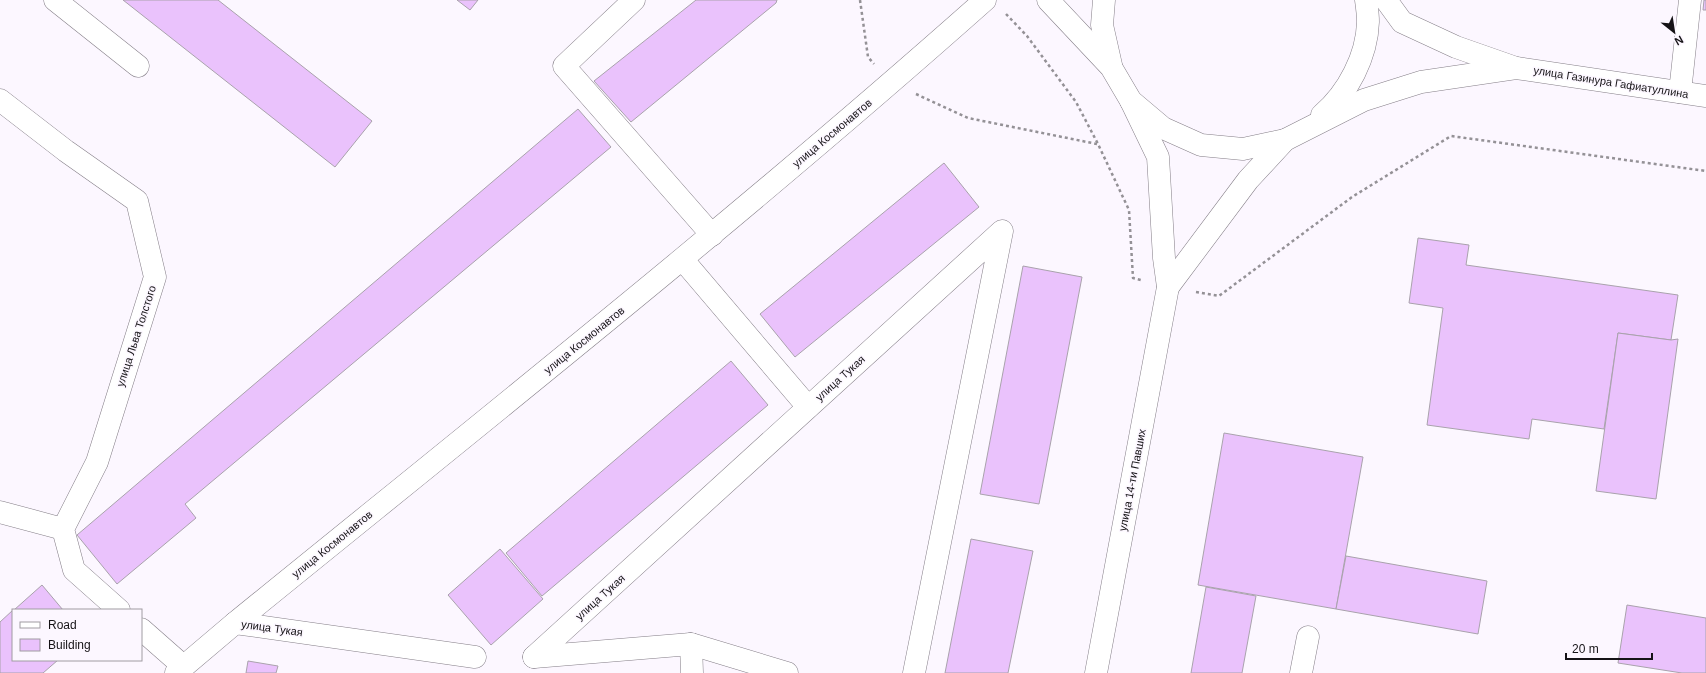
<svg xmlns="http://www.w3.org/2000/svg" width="1706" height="673" viewBox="0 0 1706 673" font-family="Arial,sans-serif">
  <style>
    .building { fill: #eac2fc; stroke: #a9a2ac }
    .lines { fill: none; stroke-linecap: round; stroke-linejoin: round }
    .minor-casing { stroke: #847e87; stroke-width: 23 }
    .major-casing { stroke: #847e87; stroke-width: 23 }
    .path { stroke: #949196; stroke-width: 2.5; stroke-dasharray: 3 3; stroke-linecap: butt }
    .minor { stroke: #fff; stroke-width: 22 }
    .major { stroke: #fff; stroke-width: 22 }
    .labels { text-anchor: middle; stroke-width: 3; stroke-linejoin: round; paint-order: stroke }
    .street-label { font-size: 11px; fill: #151316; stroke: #fcf7ff }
  </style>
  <rect width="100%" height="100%" fill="#fcf7ff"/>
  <!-- building -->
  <g class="building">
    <path d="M123,0h95l154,121 -37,46z"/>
    <path d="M457,0h21l-8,10z"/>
    <path d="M696,0h81l-1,3 -145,119 -37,-41z"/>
    <path d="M1704,0h2v10h-3z"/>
    <path d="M578,109l33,38 -426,357 11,14 -79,66 -40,-49z"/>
    <path d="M944,163l35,44 -184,150 -35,-43z"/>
    <path d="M1418,238l51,7 -3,20 212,30 -7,45 -53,-7 -14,96 -72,-10 -3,20 -102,-14 16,-117 -34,-5z"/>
    <path d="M1023,266l59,11 -43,227 -59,-10z"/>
    <path d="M1618,333l53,7 7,-1 -22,160 -60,-8z"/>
    <path d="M731,361l37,44 -226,191 -36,-43z"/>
    <path d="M1224,433l139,24 -27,152 -138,-24z"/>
    <path d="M971,539l62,12 -25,122h-63z"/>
    <path d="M500,549l43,50 -52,46 -43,-50z"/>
    <path d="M1346,556l141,25 -9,53 -142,-25z"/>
    <path d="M42,585l21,25h-49z"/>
    <path d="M1206,587l50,9 -14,77h-51z"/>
    <path d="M1627,605l79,13v55h-24l-64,-10z"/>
    <path d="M13,610v50h45l-15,13h-43v-51z"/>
    <path d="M248,661l30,5 -2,7h-30z"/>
  </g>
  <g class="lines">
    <!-- minor casing -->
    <g class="minor-casing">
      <g id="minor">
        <path d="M55,0l83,66"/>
        <path d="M634,0l-70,66 148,169"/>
        <path d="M1680,92l10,-92"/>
        <path d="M0,100l66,51 71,50 18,76 -58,185 -34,67 11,41 45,40"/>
        <path d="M683,260l125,147"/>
        <path d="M1168,287l80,-107 37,-40"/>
        <path d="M0,512l63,17"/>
        <path d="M235,623l240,34"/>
        <path d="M141,629l42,37"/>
        <path d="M691,644l1,29"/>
        <path d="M534,657l468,-426 -88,442"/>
        <path d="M534,657l157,-13 96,29"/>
        <path d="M176,673l59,-50c252,-205 507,-407 750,-623"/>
        <path d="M1096,673l72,-386 -4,-29 -6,-101 -27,-56"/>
        <path d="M1301,673l7,-36"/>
      </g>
    </g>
    <!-- major casing -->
    <g class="major-casing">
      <g id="major">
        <path d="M1048,0l63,67 20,34 32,27 38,17 42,4 42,-9 79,-40 57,-18 95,-14"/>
        <path d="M1104,0l-2,25 9,40"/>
        <path d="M1386,0l16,22 54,25 60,21 190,28"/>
        <path d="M1322,115c26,-22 45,-59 46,-93 0,-7 -1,-15 -2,-22"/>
      </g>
    </g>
    <!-- path -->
    <g class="path">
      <path d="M860,0l8,57 6,7"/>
      <path d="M1006,14l21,22 49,66 22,42 31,66 4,68 8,2"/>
      <path d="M916,94l52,24 129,26"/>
      <path d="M1196,292l23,4 133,-99 99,-61 255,35"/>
    </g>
    <!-- minor -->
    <use href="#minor" class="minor"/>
    <!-- major -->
    <use href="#major" class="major"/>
  </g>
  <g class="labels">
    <!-- street labels -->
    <g class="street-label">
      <text transform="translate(1611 82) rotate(9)" y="4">улица Газинура Гафиатуллина</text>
      <text transform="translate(832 133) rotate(-40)" y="4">улица Космонавтов</text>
      <text transform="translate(136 336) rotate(-72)" y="4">улица Льва Толстого</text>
      <text transform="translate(584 340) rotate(-39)" y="4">улица Космонавтов</text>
      <text transform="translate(840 378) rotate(-42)" y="4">улица Тукая</text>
      <text transform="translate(1132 480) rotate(-79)" y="4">улица 14-ти Павших</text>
      <text transform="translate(332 544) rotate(-39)" y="4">улица Космонавтов</text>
      <text transform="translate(600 597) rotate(-42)" y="4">улица Тукая</text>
      <text transform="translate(272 628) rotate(8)" y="4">улица Тукая</text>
    </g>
  </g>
  <!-- legend -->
  <rect x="12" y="609" width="130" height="52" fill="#fcf7ff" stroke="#a09ca2"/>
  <rect x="20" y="622" width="20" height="6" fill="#ffffff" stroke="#a09ca2"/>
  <text x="48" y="629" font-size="12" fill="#151316">Road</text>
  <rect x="20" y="639" width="20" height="12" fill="#eac2fc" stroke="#a09ca2"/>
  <text x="48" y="649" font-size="12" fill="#151316">Building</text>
  <!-- north arrow -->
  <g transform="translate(1674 32) rotate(150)" stroke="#fcf7ff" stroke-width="3" paint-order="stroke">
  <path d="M0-3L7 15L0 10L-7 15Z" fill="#151316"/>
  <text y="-6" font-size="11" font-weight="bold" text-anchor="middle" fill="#151316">N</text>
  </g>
  <!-- scale -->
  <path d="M1566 653v6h86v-6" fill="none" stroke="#151316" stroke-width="2"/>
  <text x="1572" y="653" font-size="12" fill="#151316" stroke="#fcf7ff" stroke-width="3" paint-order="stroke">20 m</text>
</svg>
